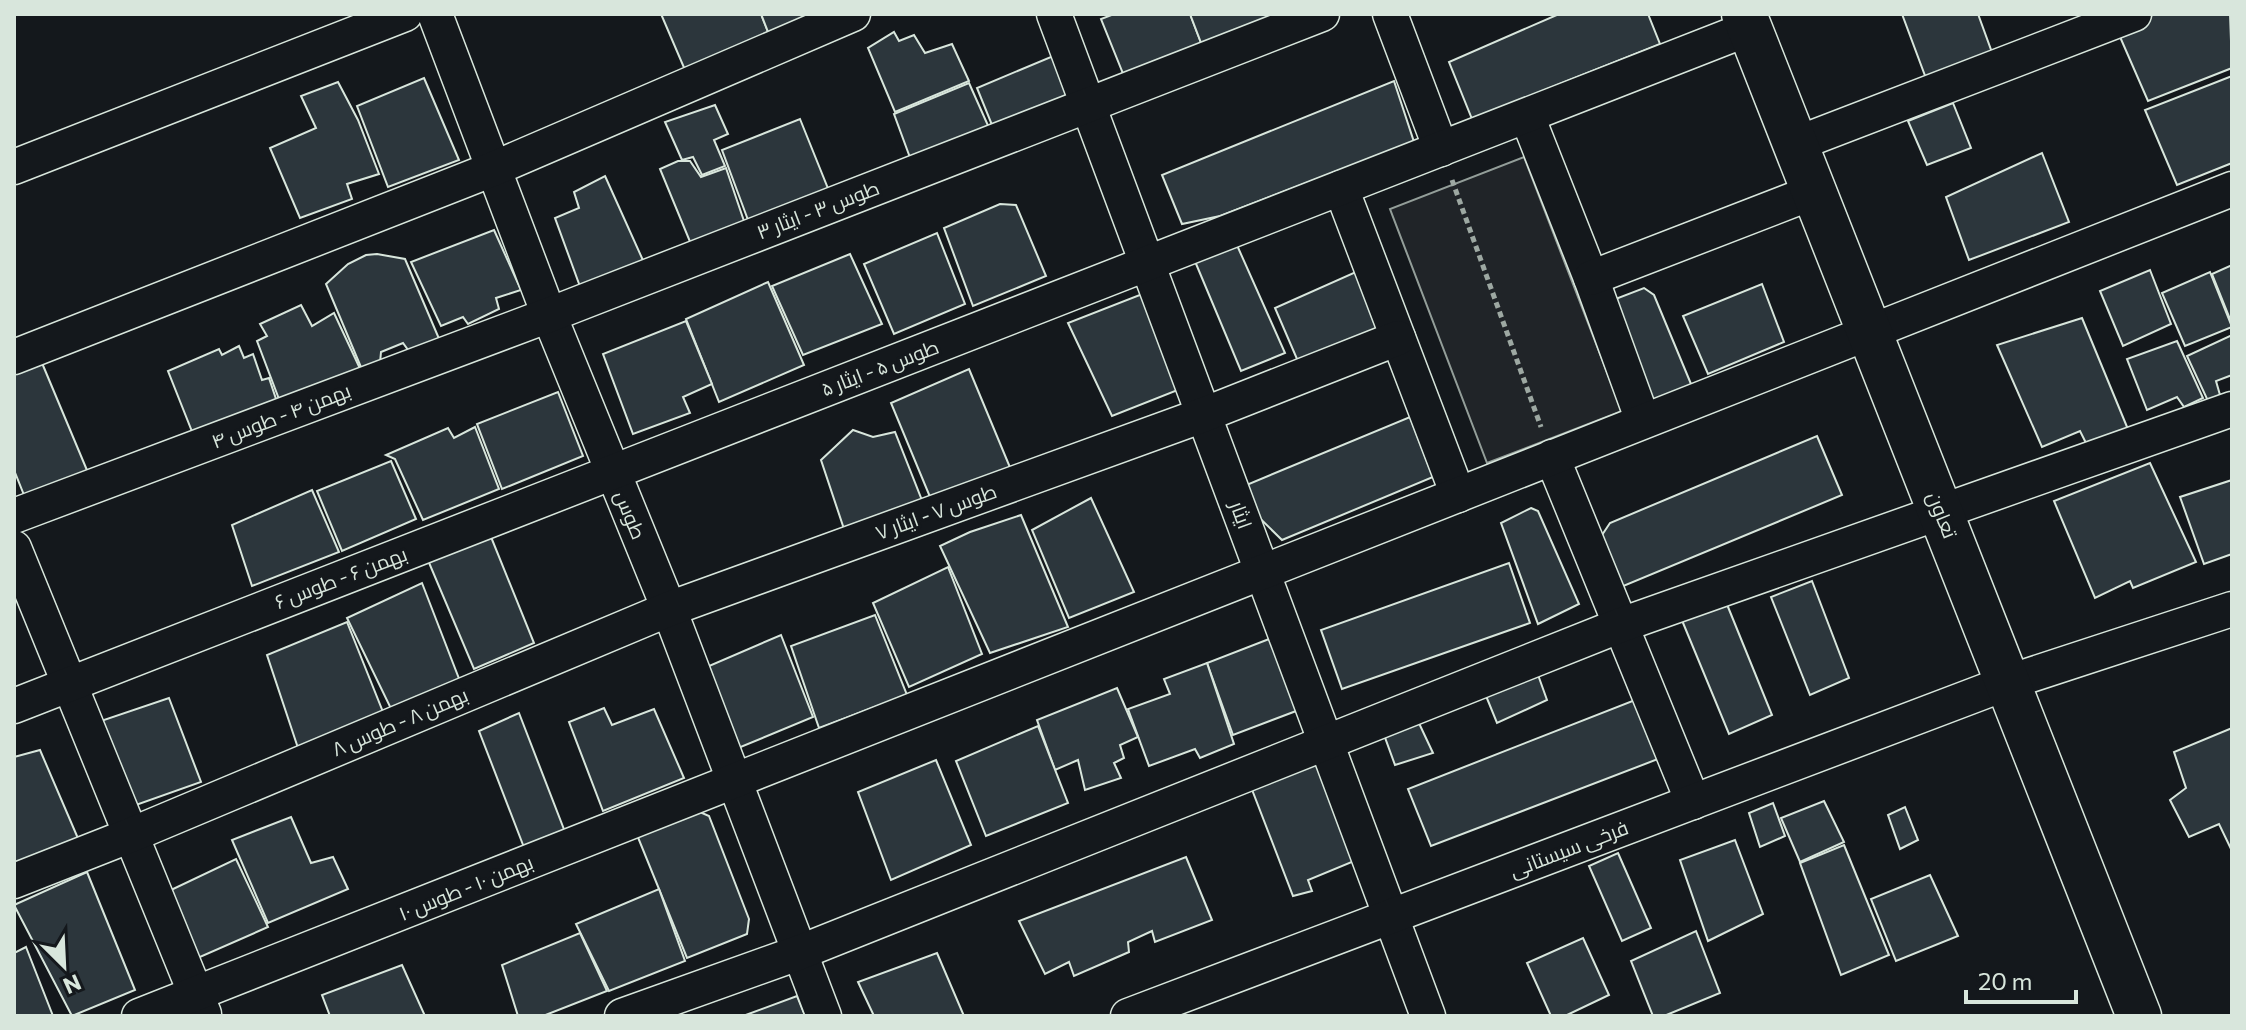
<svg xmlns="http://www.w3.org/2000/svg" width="2246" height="1030" viewBox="0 0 2246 1030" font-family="Commissioner,Cairo,sans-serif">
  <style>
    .green { fill: #202428; stroke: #939e99; stroke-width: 2 }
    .building { fill: #2c363c; stroke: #d8e6dc; stroke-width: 2 }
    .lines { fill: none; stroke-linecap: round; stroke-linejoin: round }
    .minor-casing { stroke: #d8e6dc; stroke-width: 37 }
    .secondary-casing { stroke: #d8e6dc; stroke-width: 47 }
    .path { stroke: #9da8a2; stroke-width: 5; stroke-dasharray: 6 4; stroke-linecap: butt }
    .minor { stroke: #14181c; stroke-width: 34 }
    .secondary { stroke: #14181c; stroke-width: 44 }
    .labels { text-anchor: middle; stroke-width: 6; stroke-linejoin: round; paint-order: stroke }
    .street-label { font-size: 20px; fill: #d8e6dc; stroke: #14181c }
  </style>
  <rect width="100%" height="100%" fill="#14181c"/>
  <!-- green -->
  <path class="green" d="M1524,157l98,254 -135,52 -97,-254z"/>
  <!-- building -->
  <g class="building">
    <path d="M661,14h100l9,23 -85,33z"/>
    <path d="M761,14h63l-54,23z"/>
    <path d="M1114,14h76l13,34 -79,28 -23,-57z"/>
    <path d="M1190,14h86l-73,34z"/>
    <path d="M1559,14h89l12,30 -188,75 -23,-57z"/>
    <path d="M1902,14h76l16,44 -67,23z"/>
    <path d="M2155,14h75l2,54 -84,33 -31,-71z"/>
    <path d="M894,32l5,9 15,-6 11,18 27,-9 17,37 -74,31 -27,-64z"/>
    <path d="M1058,54l18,43 -82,33 -17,-42z"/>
    <path d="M2232,76v87l-55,22 -32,-75z"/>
    <path d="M424,78l35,82 -71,27 -31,-81z"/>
    <path d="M1394,81l20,61 -194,74 -38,8 -20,-49z"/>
    <path d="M338,82l20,38 21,54 -32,10 5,15 -52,19 -30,-70 46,-20 -15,-32z"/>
    <path d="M969,83l21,47 -78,33 -18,-49z"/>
    <path d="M1953,103l18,45 -44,17 -19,-44z"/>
    <path d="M715,105l13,29 -14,6 11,26 -23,9 -9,-18 -11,3 -17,-38z"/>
    <path d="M800,119l31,77 -80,32 -29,-78z"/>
    <path d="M2042,153l27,69 -100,38 -23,-63z"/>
    <path d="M678,161h12l11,16 25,-9 20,59 -53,22 -33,-80z"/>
    <path d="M605,176l41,91 -64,25 -27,-74 24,-10 -5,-16z"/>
    <path d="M1000,204l16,1 30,71 -73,30 -29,-78z"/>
    <path d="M494,230l27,60 -25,8 3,11 -31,15 -5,-7 -22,9 -30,-64z"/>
    <path d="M937,233l28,71 -71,30 -30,-70z"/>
    <path d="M1236,243l49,110 -44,18 -47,-112z"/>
    <path d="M377,254l28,5 35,82 -29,13 -8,-11 -22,9 -1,11 -17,9 -37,-88 22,-20 18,-9z"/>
    <path d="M850,254l32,70 -79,31 -31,-69z"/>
    <path d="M2232,265v59l-20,-50z"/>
    <path d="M1367,267l25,62 -92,37 -25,-58z"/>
    <path d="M2150,270l21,54 -48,22 -23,-55z"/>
    <path d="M2210,272l22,55 -47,19 -23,-53z"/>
    <path d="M768,282l36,83 -85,37 -33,-83z"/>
    <path d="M1762,284l22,58 -76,32 -25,-58z"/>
    <path d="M1644,288l10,7 42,101 -41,14 -45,-100 8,-12z"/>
    <path d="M1155,289l38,95 -81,32 -44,-93z"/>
    <path d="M301,305l11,21 22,-13 29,62 -81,32 -25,-66 10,-5 -7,-12z"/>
    <path d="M2082,318l50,121 -41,14 -11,-22 -38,16 -45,-102z"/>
    <path d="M686,321l26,63 -29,13 7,16 -57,21 -30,-80z"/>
    <path d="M2232,335v40l-16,6 4,14 -12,6 -21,-45z"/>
    <path d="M2177,341l26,57 -19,9 -7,-10 -30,13 -20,-51z"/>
    <path d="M239,346l5,12 9,-4 9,26 7,-2 9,27 -83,34 -27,-68 51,-22 3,6z"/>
    <path d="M42,363l47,112 -63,25 -12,-30v-98z"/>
    <path d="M969,369l45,108 -79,32 -44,-106z"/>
    <path d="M558,392l25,64 -81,33 -25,-65z"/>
    <path d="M1410,417l23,60 -151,63 -50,-49z"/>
    <path d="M475,427l24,62 -76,31 -28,-61 -9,-4 62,-27 6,10z"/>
    <path d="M853,430l20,7 22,-5 30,76 -78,30 -26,-78z"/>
    <path d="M1817,436l25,59 -221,92 -21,-49 10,-15z"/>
    <path d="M391,461l25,58 -74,32 -25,-60z"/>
    <path d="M2150,463l46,99 -63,26 -3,-7 -35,17 -41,-97z"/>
    <path d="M2232,480v74l-28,10 -24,-67z"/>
    <path d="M312,490l27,62 -87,34 -20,-61z"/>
    <path d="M1091,498l43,94 -65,26 -37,-88z"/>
    <path d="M1531,508l7,3 41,93 -41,20 -37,-101z"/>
    <path d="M1021,515l47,112 -78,26 -50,-107 30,-14z"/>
    <path d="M489,532l45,111 -60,26 -47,-111z"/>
    <path d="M1509,563l21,60 -188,66 -21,-59z"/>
    <path d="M948,567l34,87 -73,33 -36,-84z"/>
    <path d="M1812,581l37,97 -39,17 -39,-98z"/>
    <path d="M422,583l41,106 -67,30 -49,-101z"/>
    <path d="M1726,602l46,113 -43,19 -48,-116z"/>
    <path d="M875,615l32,80 -88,33 -28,-82z"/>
    <path d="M347,622l40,100 -85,38 -35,-105z"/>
    <path d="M1287,632l17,76 -71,27 -26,-72z"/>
    <path d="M781,635l32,82 -82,34 -29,-82z"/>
    <path d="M1207,663l27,81 -34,14 -5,-9 -46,17 -21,-57 42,-15 -6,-15z"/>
    <path d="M1537,672l10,28 -50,23 -13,-32z"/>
    <path d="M1117,688l21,49 -18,8 4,13 -10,5 7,15 -36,12 -7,-30 -23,10 -18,-50z"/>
    <path d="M169,698l32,84 -82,29 -33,-85z"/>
    <path d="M1635,700l23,59 -227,87 -23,-57z"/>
    <path d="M604,708l8,17 42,-16 30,69 -81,33 -34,-89z"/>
    <path d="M519,713l46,119 -40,18 -46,-119z"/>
    <path d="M1417,719l16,34 -38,12 -12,-33z"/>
    <path d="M1038,726l30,77 -82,33 -30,-75z"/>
    <path d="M2232,728v123l-13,-27 -30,13 -19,-37 16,-12 -12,-36z"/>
    <path d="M1334,747l42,105 -68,28 4,11 -19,5 -42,-109z"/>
    <path d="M40,750l40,93 -66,28v-114z"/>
    <path d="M936,760l35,85 -80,35 -33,-88z"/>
    <path d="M1824,801l20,41 -44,20 -19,-44z"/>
    <path d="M1773,803l12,33 -25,11 -11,-34z"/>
    <path d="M1905,807l13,33 -18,9 -12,-34z"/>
    <path d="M693,809l16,7 40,103 -2,15 -60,24 -50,-123z"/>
    <path d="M291,817l20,46 22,-6 15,32 -80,34 -36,-83z"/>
    <path d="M1735,840l28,74 -55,27 -28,-81z"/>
    <path d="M1844,845l45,110 -48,20 -41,-112z"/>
    <path d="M1618,853l33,75 -29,13 -33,-75z"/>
    <path d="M1186,857l26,63 -57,22 -3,-11 -24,11 1,10 -55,24 -5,-14 -24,12 -26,-53z"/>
    <path d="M236,859l32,68 -84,37 -32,-65z"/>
    <path d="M87,872l48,118 -63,26 -58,-111z"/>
    <path d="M1930,875l28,61 -62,25 -25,-62z"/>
    <path d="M659,889l26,72 -76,30 -33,-67z"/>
    <path d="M1696,931l24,62 -56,23h-11l-22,-55z"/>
    <path d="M580,933l27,58 -64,25h-25l-16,-51z"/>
    <path d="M1583,938l26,57 -44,21h-14l-24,-53z"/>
    <path d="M26,947l27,69h-39v-63z"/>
    <path d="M937,953l27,63h-90l-16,-34z"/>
    <path d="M402,965l23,51h-95l-8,-21z"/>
    <path d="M797,996l8,20h-62z"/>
  </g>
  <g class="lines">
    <!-- minor casing -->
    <g class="minor-casing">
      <g id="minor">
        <path d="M435,14l114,301 120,294 155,407"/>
        <path d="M1054,14l374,1002"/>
        <path d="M1390,14l51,135"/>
        <path d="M1527,116l64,162 52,143"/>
        <path d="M1796,144l338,-130"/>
        <path d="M14,167l391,-153"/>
        <path d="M1341,188l117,307"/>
        <path d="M1591,278l225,-87"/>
        <path d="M14,357l479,-188 360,-155"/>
        <path d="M1552,457l141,345"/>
        <path d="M14,516l535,-201 773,-301"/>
        <path d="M14,548l190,466"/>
        <path d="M14,706l1736,-678"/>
        <path d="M14,881l117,-46 538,-226 534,-194 195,-77"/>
        <path d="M139,1016l2093,-827"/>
        <path d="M622,1016l176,-63 823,-328 611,-216"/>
        <path d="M1128,1016l881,-334 223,-73"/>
      </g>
    </g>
    <!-- secondary casing -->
    <g class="secondary-casing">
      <path id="secondary" d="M1744,14l395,1002"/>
    </g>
    <!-- path -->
    <path class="path" d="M1452,180l89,247"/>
    <!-- minor -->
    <use href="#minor" class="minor"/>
    <!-- secondary -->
    <use href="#secondary" class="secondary"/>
  </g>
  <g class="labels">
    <!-- street labels -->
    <g class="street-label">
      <text transform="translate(818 210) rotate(-21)" y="7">طوس ۳ - ایثار ۳</text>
      <text transform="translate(880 368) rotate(-21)" y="7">طوس ۵ - ایثار ۵</text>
      <text transform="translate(281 416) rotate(-21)" y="7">بهمن ۴ - طوس ۴</text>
      <text transform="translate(936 512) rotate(-20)" y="7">طوس ۷ - ایثار ۷</text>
      <text transform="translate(630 515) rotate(68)" y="7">طوس</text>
      <text transform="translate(1241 515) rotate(70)" y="7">ایثار</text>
      <text transform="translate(1942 515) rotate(68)" y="7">تعاون</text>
      <text transform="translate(341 578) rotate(-21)" y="7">بهمن ۶ - طوس ۶</text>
      <text transform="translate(400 722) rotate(-23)" y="7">بهمن ۸ - طوس ۸</text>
      <text transform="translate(1569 849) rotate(-21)" y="7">فرخی سیستانی</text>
      <text transform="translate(466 888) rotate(-22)" y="7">بهمن ۱۰ - طوس ۱۰</text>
    </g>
  </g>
  <!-- border -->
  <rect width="2246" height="1030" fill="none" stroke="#d8e6dc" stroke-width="32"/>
  <!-- north arrow -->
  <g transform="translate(64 966) rotate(156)" stroke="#14181c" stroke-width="6" paint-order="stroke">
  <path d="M0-6L14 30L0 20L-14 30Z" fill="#d8e6dc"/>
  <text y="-12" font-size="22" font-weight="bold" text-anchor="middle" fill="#d8e6dc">N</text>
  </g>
  <!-- scale -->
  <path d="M1966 990v12h110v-12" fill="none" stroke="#d8e6dc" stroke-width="4"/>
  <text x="1978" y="990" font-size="24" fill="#d8e6dc" stroke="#14181c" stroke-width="6" paint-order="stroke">20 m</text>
</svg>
